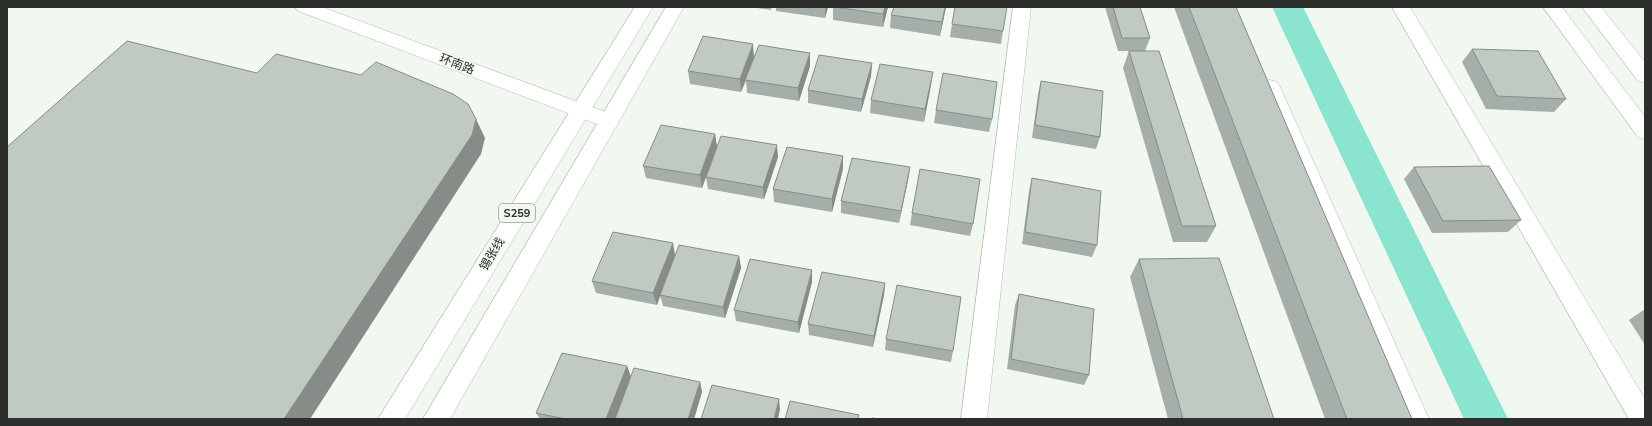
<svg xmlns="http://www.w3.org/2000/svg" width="1652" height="426" viewBox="0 0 1652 426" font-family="Mulish,'Noto Sans SC',sans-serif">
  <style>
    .water { fill: #8be4cf }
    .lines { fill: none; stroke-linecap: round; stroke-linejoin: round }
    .minor-casing { stroke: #b3b9b1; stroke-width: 1 }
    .tertiary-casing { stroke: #b3b9b1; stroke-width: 1 }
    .primary-casing { stroke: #b3b9b1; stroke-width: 1 }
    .minor { fill: #fff; fill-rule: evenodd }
    .tertiary { fill: #fff; fill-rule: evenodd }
    .primary { fill: #fff; fill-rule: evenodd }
    .wall { fill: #a5aea8 }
    .shaded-wall { fill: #868d88 }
    .building { fill: #c0cac3; stroke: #868d88 }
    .labels { text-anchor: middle; stroke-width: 4; stroke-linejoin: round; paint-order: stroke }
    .shield { fill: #f1f8ef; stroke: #676b66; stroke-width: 1 }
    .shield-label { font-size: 11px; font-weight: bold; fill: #2c2f2c }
    .street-label { font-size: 12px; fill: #2c2f2c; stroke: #f1f8ef }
  </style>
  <rect width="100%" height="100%" fill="#f1f8ef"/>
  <!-- water -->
  <path class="water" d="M1272,7h31l205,412h-44z"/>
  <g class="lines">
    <!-- minor casing -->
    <g class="minor-casing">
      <g id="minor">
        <path d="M1013,7h18l-44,412h-26z"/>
        <path d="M1392,7h18l235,392v20h-16z"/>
        <path d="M1270,80l7,2 3,5 149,332h-26l-143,-332 3,-5z"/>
      </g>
    </g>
    <!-- tertiary casing -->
    <g class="tertiary-casing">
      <g id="tertiary">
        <path d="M295,7h27l294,109 3,5 -3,5 -7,3 -7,-3 -304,-115z"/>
        <path d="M1543,7h19l83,110v23l-7,-3z"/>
        <path d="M1582,7h19l44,55v21l-7,-2z"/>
      </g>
    </g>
    <!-- primary casing -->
    <g class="primary-casing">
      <g id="primary">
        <path d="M635,7h18l-248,412h-27z"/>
        <path d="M666,7h18l-234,412h-27z"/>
      </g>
    </g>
    <!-- minor -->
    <use href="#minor" class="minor"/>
    <!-- tertiary -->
    <use href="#tertiary" class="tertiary"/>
    <!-- primary -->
    <use href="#primary" class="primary"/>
  </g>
  <!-- wall -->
  <g class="wall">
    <path d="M749,7h23l-1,3z"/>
    <path d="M776,7h52l-3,11 -49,-7z"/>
    <path d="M833,7h55l-5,20 -50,-7z"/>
    <path d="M894,7h52l-6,29 -50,-8 1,-13z"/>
    <path d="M1105,7h35l10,31 -5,13 71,175 -9,16h-34l-50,-174 6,-17h-11z"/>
    <path d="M1174,7h62l176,412h-87z"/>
    <path d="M952,24l51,7 -2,13 -51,-7z"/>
    <path d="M1472,49l94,50 -12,13 -68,-3 -24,-47z"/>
    <path d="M810,53v13l-11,35 -52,-8 -1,-12 -5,11 -51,-8 -2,-13 66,-14z"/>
    <path d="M872,63l-1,13 -10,36 -53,-9v-13z"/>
    <path d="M1041,81l59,56 -4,12 -64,-11 6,-44z"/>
    <path d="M931,85l-7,37 -54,-9 1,-13z"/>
    <path d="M936,110l56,9 -3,13 -55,-9z"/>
    <path d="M715,134l2,13 61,10 -14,42 -56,-10 -2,-12 -4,11 -56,-10 -3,-12z"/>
    <path d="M910,167l-2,13 -9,43 -58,-10v-12z"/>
    <path d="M1414,167l107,53 -13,12 -76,1 -28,-54z"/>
    <path d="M843,169l-11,43 -58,-10 -1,-13z"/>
    <path d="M1032,178l65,67 -5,12 -70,-13 7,-53z"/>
    <path d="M912,213l61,11 -3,12 -60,-11z"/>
    <path d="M675,255l64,1 2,12 -16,50 -62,-12 -3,-11 -3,10 -61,-12 -4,-12z"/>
    <path d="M1139,259l135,160h-106l-38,-142z"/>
    <path d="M812,270v12l-13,51 -63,-12 -2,-11z"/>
    <path d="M885,283l-1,12 -11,52 -64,-12 -1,-11z"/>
    <path d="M1019,294l70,81 -5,10 -77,-16 8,-64z"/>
    <path d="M1645,309v36l-16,-25z"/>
    <path d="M886,339l67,12 -2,11 -66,-12z"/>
    <path d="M627,366l4,11 69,5 2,10 -8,27h-154l-4,-6z"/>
  </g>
  <!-- shaded-wall -->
  <g class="shaded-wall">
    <path d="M825,7h3l-3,11z"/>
    <path d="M885,7h3l-5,20v-13z"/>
    <path d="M945,7h1l-6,29 2,-14z"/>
    <path d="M753,44l1,13 -13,35 -1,-13z"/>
    <path d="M810,53v13l-11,35 -1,-13z"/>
    <path d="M872,63l-1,13 -10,36 1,-13z"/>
    <path d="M933,72l-2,13 -7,37 1,-13z"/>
    <path d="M476,119l9,19 -4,16 -171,265h-26z"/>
    <path d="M715,134l2,13 -15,41 -2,-13z"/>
    <path d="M777,145l1,12 -14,42 -1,-12z"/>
    <path d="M843,156v13l-11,43v-13z"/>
    <path d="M910,167l-2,13 -9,43 2,-12z"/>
    <path d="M673,243l2,12 -18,50 -4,-12z"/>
    <path d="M739,256l2,12 -16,50 -2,-11z"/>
    <path d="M812,270v12l-13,51 -1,-11z"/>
    <path d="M885,283l-1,12 -11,52 1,-11z"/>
    <path d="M627,366l4,11 -16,42h-9z"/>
    <path d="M700,382l2,10 -8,27h-6z"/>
    <path d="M779,399l1,10 -2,10h-4z"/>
  </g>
  <!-- building -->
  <g class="building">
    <path d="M834,7h51l-2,7z"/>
    <path d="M894,7h51l-3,15 -51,-7z"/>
    <path d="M955,7h52l-4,24 -51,-7z"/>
    <path d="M1113,7h27l10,31h-28z"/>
    <path d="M1189,7h47l176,412h-65z"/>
    <path d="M703,36l50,8 -13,35 -52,-8z"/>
    <path d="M127,41l130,32 19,-19 85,21 15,-13 77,32 15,10 8,15 -4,16 -188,284h-277v-272z"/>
    <path d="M759,45l51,8 -12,35 -53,-8z"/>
    <path d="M1472,49l66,2 28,48 -69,-3z"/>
    <path d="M1129,51h30l57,175h-34z"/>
    <path d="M819,55l53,8 -10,36 -54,-9z"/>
    <path d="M880,64l53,8 -8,37 -54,-9z"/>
    <path d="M943,73l54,9 -5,37 -56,-9z"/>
    <path d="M1041,81l62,10 -3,46 -65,-12z"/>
    <path d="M661,125l54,9 -15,41 -57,-9z"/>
    <path d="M721,136l56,9 -14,42 -57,-10z"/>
    <path d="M787,147l56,9 -11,43 -59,-10z"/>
    <path d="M852,158l58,9 -9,44 -60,-10z"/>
    <path d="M1489,166l32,54 -78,1 -29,-54z"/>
    <path d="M920,169l60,10 -7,45 -61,-11z"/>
    <path d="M1032,178l69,13 -4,54 -72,-13z"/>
    <path d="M613,232l60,11 -20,50 -61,-12z"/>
    <path d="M679,245l60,11 -16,51 -63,-12z"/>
    <path d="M1219,258l55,161h-91l-44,-160z"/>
    <path d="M750,259l62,11 -14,52 -64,-12z"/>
    <path d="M822,272l63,11 -11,53 -66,-12z"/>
    <path d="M897,285l64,12 -8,54 -67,-12z"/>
    <path d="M1019,294l75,15 -5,66 -78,-16z"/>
    <path d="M562,353l65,13 -21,53h-40l-30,-6z"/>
    <path d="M634,368l66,14 -12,37h-73z"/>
    <path d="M712,385l67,14 -5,20h-73z"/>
    <path d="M790,401l69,14 -1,4h-73z"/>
    <path d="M872,418l8,1h-8z"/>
  </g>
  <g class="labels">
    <!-- shield labels -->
    <rect class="shield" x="499" y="204" width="36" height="18" rx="3"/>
    <g class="shield-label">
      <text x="517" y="217">S259</text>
    </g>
    <!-- street labels -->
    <g class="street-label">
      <text transform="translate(457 64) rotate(21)" y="4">环南路</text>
      <text transform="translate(492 254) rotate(-59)" y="4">锡张线</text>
    </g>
  </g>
  <!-- border -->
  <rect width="1652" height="426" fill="none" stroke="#2c2f2c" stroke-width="16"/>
</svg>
